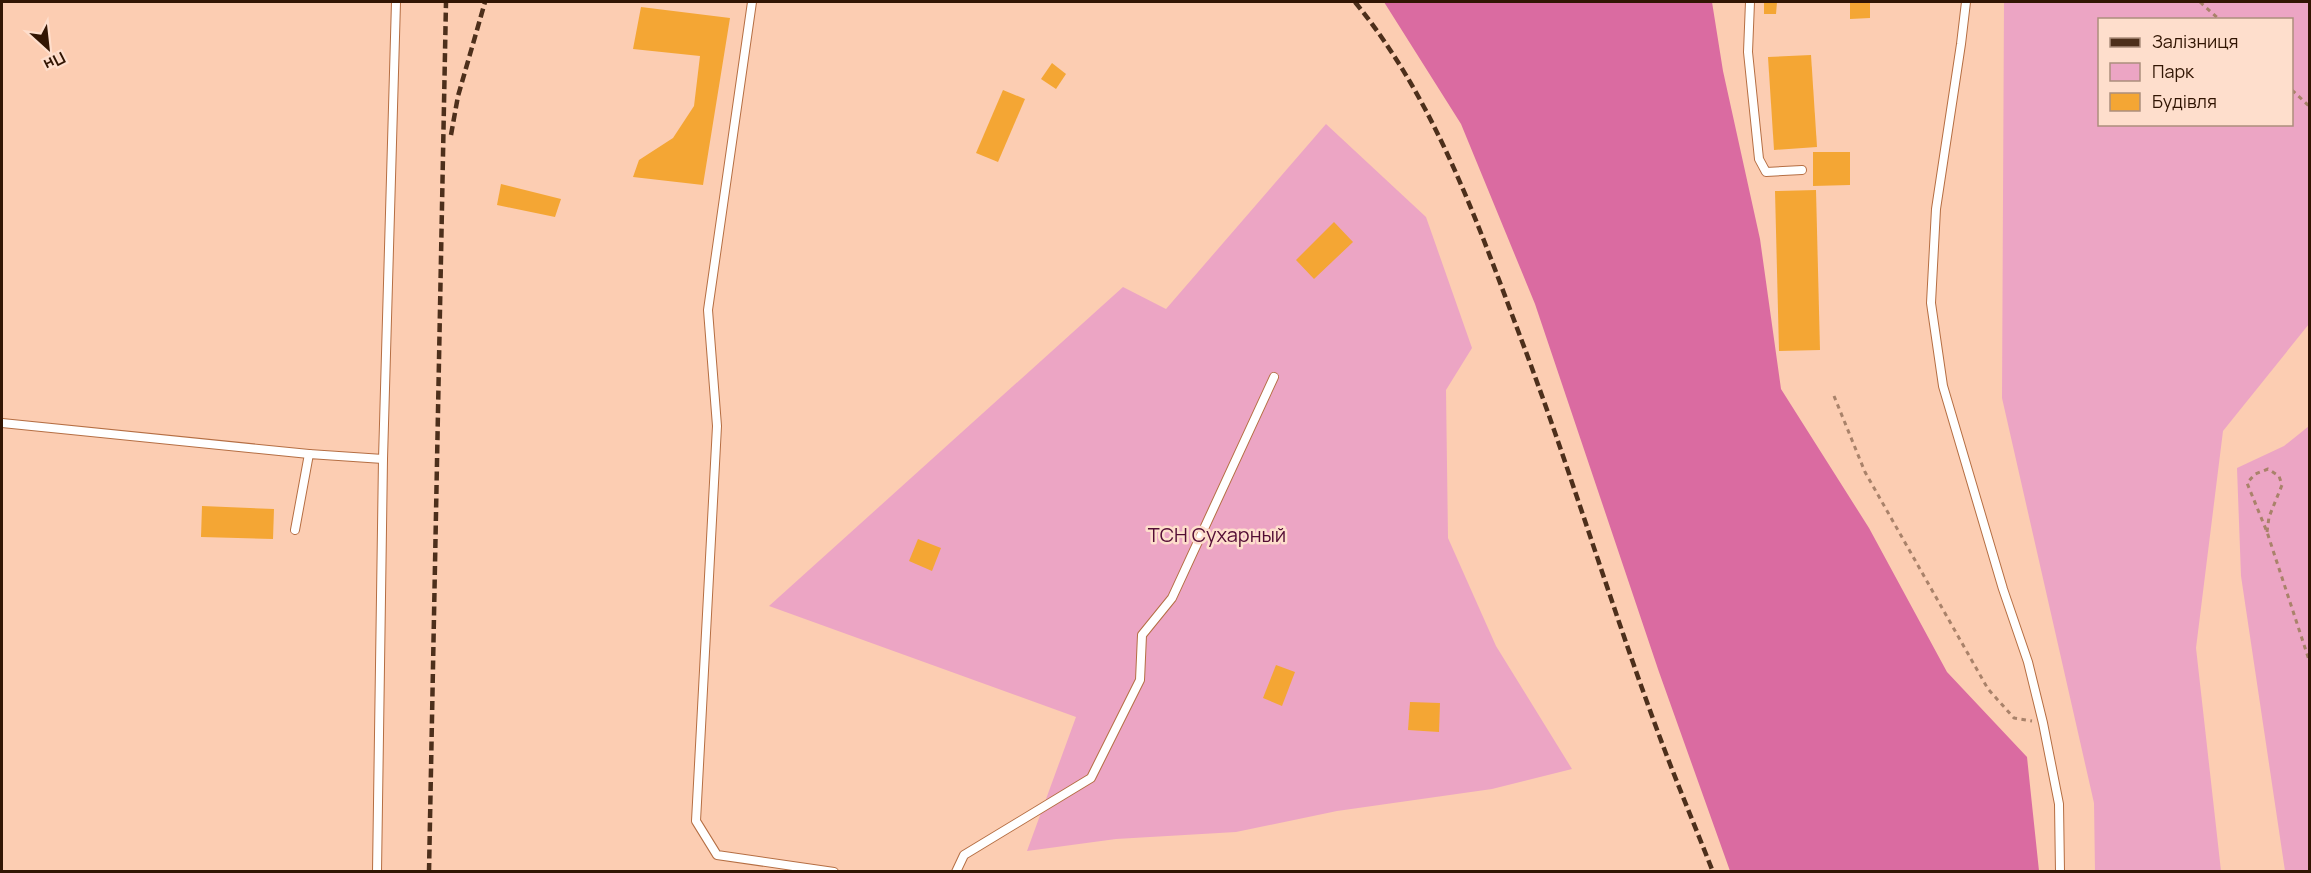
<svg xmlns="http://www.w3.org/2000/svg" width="2311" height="873" viewBox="0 0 2311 873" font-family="Manrope,sans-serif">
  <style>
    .green { fill: #eca5c4; fill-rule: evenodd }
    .forest { fill: #da6ba1 }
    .building { fill: #f4a634 }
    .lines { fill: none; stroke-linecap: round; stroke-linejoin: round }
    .service-casing { stroke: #b56e43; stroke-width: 10 }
    .path { stroke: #a9826a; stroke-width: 3; stroke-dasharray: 4.5 4.5; stroke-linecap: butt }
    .service { stroke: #fff; stroke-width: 8 }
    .rail { stroke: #4d2f1b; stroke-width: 4.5; stroke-dasharray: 9 4.5; stroke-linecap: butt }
    .labels { text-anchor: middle; stroke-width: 5; stroke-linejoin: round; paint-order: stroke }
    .park-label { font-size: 20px; fill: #540d35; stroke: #fedecc }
  </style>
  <rect width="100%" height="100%" fill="#fccdb2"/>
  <!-- green -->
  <g class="green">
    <path d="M2004,2h305v322l-86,107 -27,217 25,223h-126l-1,-68 -92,-405zM2100,20h192v104h-192z"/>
    <path d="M1326,124l100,93 46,131 -26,42 2,148 48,108 76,123 -80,20 -155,22 -101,21 -120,7 -89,12 49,-134 -307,-111 354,-319 43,22z"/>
    <path d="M2309,426v445h-24l-44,-295 -4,-108 47,-22z"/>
  </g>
  <!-- forest -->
  <path class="forest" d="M1384,2h328l11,69 37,168 21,150 88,139 78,144 80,85 12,114h-309l-71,-199 -124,-368 -74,-180z"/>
  <!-- building -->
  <g class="building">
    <path d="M1764,2h13l-1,12h-12z"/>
    <path d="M1850,2h20v16l-20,1z"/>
    <path d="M641,7l89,11 -27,167 -70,-8 6,-17 34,-22 21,-32 6,-50 -67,-7z"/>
    <path d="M1811,55l6,92 -43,3 -6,-93z"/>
    <path d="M1052,63l14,11 -10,15 -15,-10z"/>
    <path d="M1003,90l22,9 -27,63 -22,-9z"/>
    <path d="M1813,152h37v33l-37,1z"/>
    <path d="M501,184l60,15 -6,18 -58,-12z"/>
    <path d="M1816,190l4,160 -41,1 -4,-160z"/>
    <path d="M1334,222l19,20 -39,37 -18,-19z"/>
    <path d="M202,506l72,3 -1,30 -72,-2z"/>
    <path d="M918,539l23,9 -9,23 -23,-10z"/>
    <path d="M1276,665l19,7 -13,34 -19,-8z"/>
    <path d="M1410,702l30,1 -1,29 -31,-2z"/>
  </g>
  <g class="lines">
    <!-- service casing -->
    <g class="service-casing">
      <g id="service">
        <path d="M752,2l-44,308 9,116 -21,395 21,34 117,17"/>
        <path d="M1750,2l-2,50 11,107 7,13 36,-2"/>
        <path d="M1966,2l-5,42 -25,165 -5,94 12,83 60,203 25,73 15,61 16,81 1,68"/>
        <path d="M2,423l307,31"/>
        <path d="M295,530l14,-76 74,5"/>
        <path d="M377,872l6,-413 13,-457"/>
        <path d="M956,872l8,-17 127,-77 49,-98 2,-45 30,-37 102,-221"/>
      </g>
    </g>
    <!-- path -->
    <g class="path">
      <path d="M2200,2l20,18"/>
      <path d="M2292,90l18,17"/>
      <path d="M1834,396l31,76 123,217 26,29 18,3"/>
      <path d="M2267,532l2,-15 13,-32 -3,-9 -11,-7 -13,5 -8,9 20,49 43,131"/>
    </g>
    <!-- service -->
    <use href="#service" class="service"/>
    <!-- rail -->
    <g class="rail">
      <path d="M1355,2c80,98 121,217 165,334 50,132 90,267 139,399 17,46 36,91 54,137"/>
      <path d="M451,135l7,-39 27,-94"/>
      <path d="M429,872l17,-870"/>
    </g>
  </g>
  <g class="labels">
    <!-- park labels -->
    <g class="park-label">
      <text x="1217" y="542">ТСН Сухарный</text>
    </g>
  </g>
  <!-- border -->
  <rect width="2311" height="873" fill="none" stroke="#311503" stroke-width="6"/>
  <!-- legend -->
  <rect x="2098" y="18" width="195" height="108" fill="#fedecc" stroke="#ac8e7c" stroke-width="1.5"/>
  <rect x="2110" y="38" width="30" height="9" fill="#4d2f1b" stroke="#ac8e7c" stroke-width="1.5"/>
  <text x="2152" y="48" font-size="18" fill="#311503">Залізниця</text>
  <rect x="2110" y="63" width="30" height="18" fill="#eca5c4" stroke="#ac8e7c" stroke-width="1.5"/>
  <text x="2152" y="78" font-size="18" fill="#311503">Парк</text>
  <rect x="2110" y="93" width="30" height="18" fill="#f4a634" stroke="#ac8e7c" stroke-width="1.5"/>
  <text x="2152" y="108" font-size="18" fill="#311503">Будівля</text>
  <!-- north arrow -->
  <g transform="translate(48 48) rotate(153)" stroke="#fedecc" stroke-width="4.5" paint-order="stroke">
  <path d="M0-4.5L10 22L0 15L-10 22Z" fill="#311503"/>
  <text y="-9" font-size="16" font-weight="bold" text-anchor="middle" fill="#311503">Пн</text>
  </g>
</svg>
